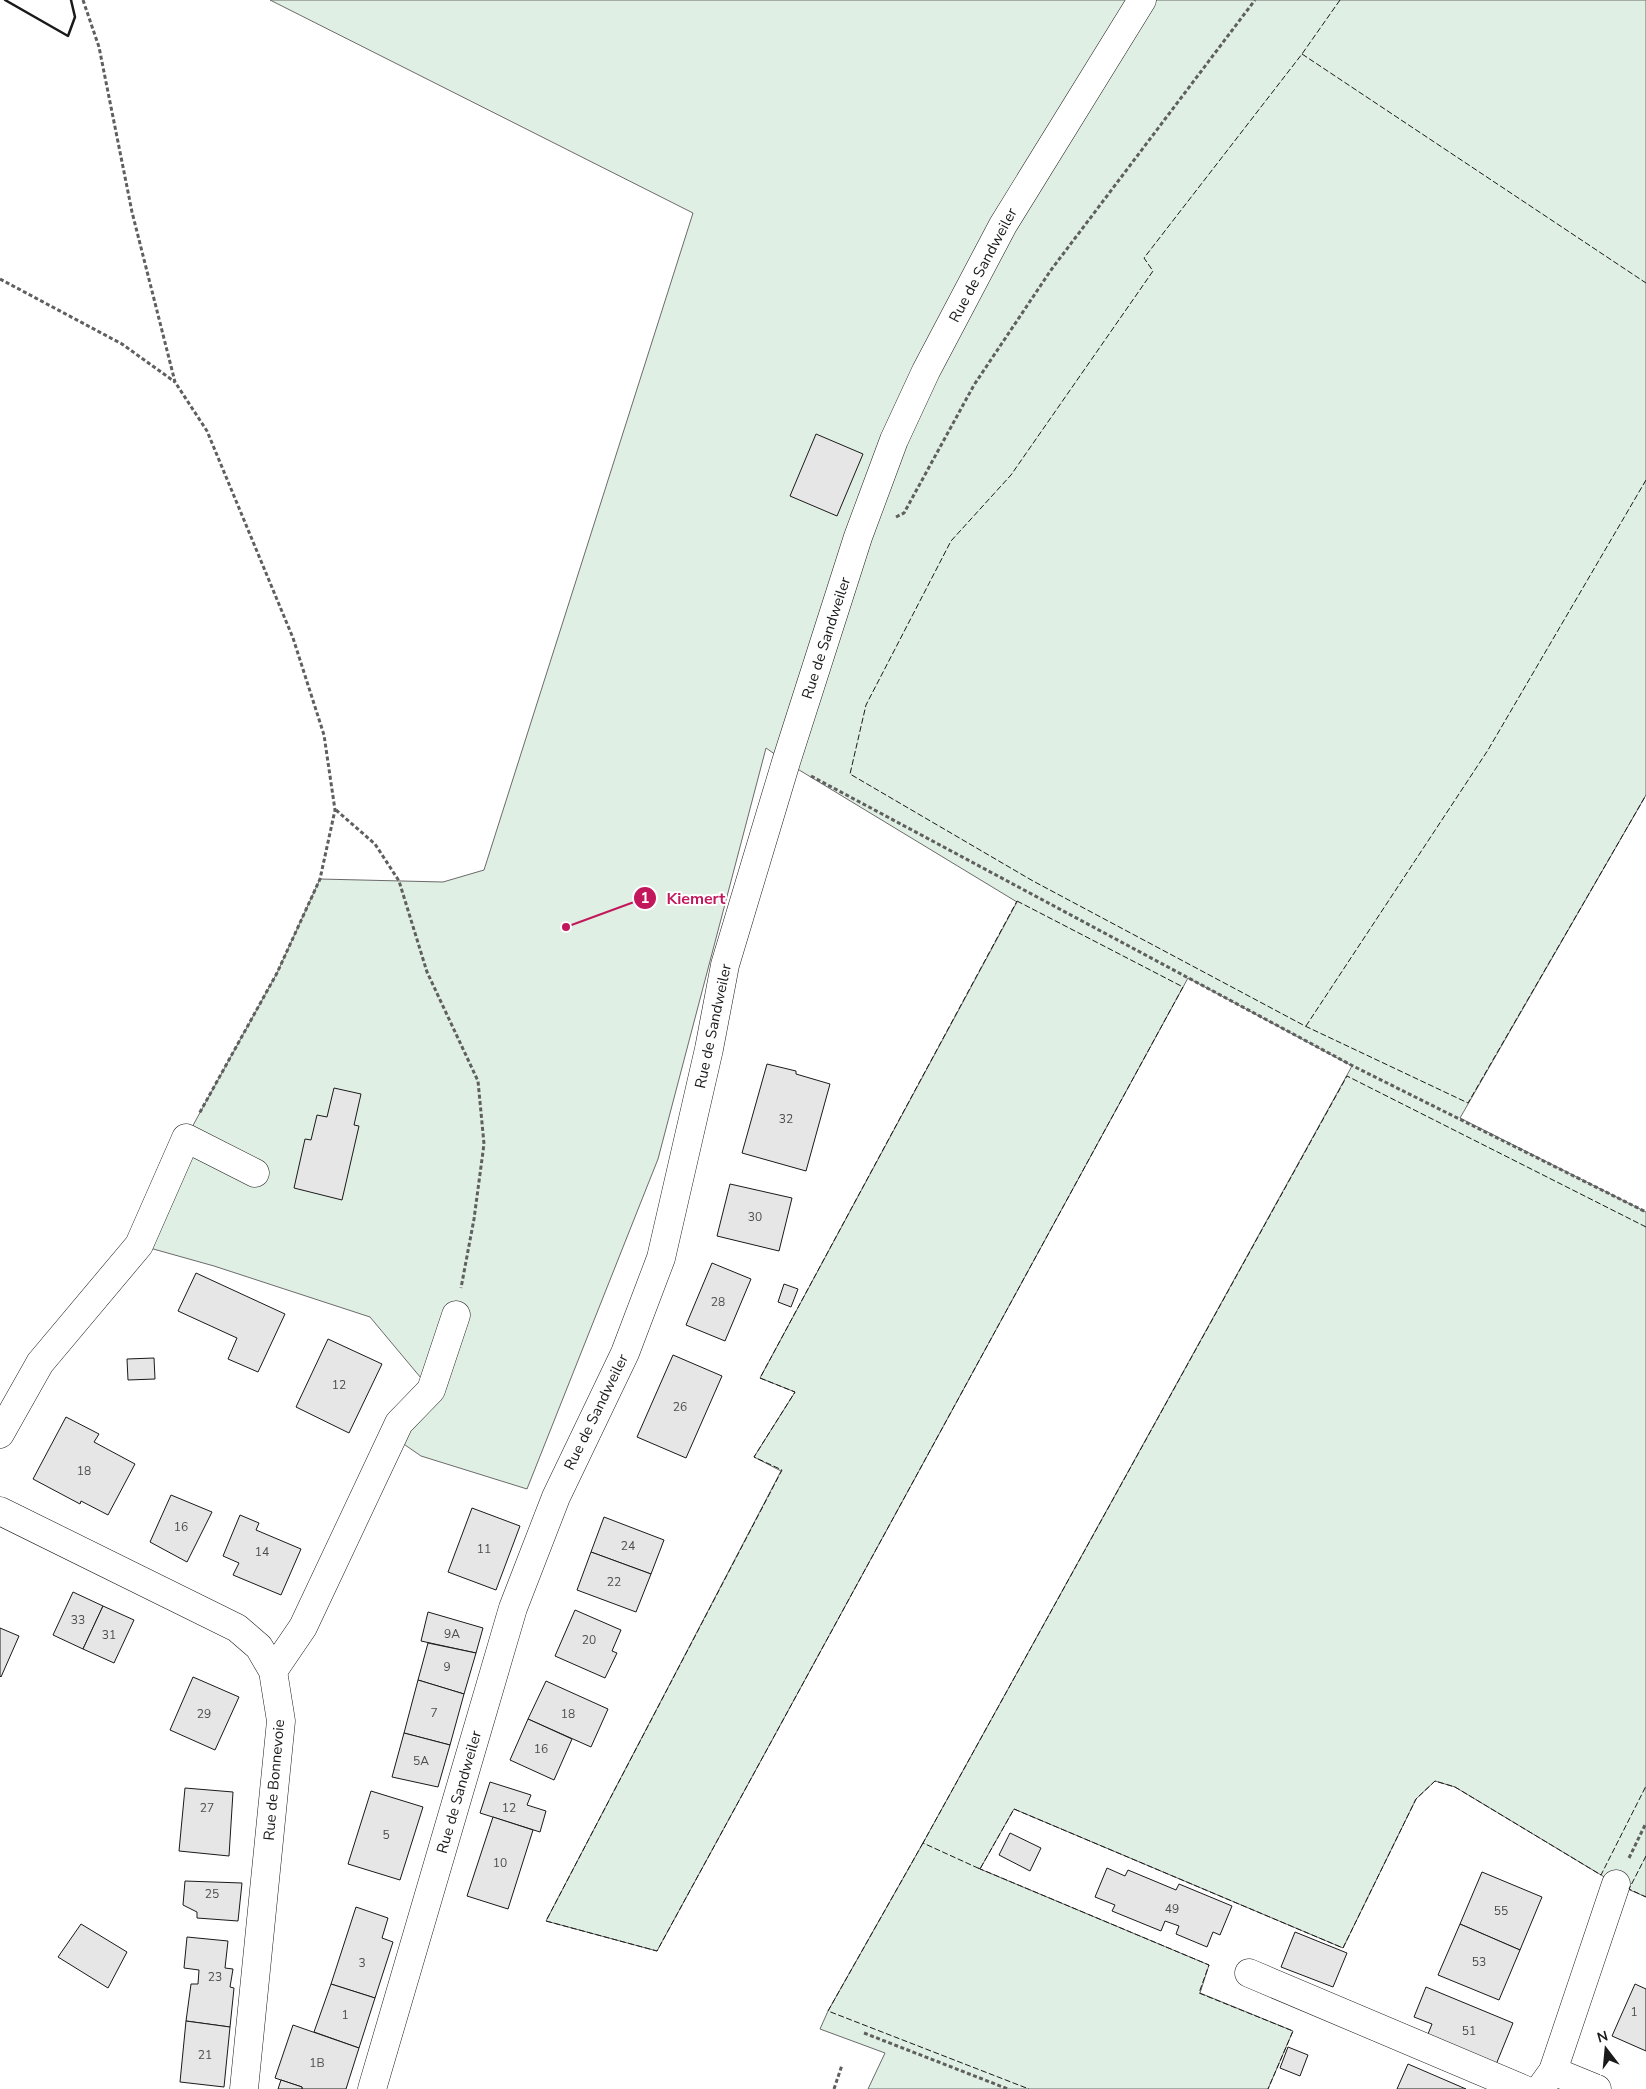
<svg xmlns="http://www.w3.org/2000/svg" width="1646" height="2089" viewBox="0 0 1646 2089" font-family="'Nunito Sans',sans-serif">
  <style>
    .green { fill: #e0efe3; stroke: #6a6a6a }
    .building { fill: #e6e6e6; stroke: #1a1a1a }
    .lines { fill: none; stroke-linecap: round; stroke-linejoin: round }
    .minor-casing { stroke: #1a1a1a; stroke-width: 29 }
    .major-casing { stroke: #1a1a1a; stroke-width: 29 }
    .path { stroke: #5f5f5f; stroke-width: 3; stroke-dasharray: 4 2.5; stroke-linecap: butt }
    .minor { stroke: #fff; stroke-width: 28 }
    .major { stroke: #fff; stroke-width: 28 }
    .fence { stroke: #1a1a1a; stroke-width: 1; stroke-dasharray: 6 2.5; stroke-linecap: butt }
    .wall { stroke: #1a1a1a; stroke-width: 2.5 }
    .labels { text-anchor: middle; stroke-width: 4; stroke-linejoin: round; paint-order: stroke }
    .number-label { font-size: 12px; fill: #4d4d4d }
    .street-label { font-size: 15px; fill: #1a1a1a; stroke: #fff }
    .leader { fill: none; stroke: #c2185b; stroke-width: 2 }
    .callout-dot { fill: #c2185b; stroke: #fff; stroke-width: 2 }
    .mark-label { font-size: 15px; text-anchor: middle; font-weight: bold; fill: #fff }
    .callout-label { font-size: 16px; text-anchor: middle; font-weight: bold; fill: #c2185b; stroke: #fff; stroke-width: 4; stroke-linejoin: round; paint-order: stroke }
  </style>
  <rect width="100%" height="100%" fill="#fff"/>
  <!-- green -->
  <path class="green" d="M270,0h1376v795l-186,323 186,94v685l-30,-13 -161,-97 -20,-6 -19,18 -73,149 -329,-139 -34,60 229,96 -9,28 93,38 -25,58h-400l17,-36 -65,-24 8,-18 95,-168 429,-777 -164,-88 -531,973 -111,-30 235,-450 -27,-14 41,-65 -35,-14 257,-476 -231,-140 -20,-14 -108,411 -131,330 -106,-33 -26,-18 36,-48 -61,-73 -156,-51 -75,-21 47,-107 91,-165 43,-94 123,3 41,-12 209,-657z"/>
  <!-- building -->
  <g class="building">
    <path d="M816,434l47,20 -26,62 -47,-20z"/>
    <path d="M767,1064l29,7v3l34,10 -24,87 -64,-18z"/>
    <path d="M334,1088l27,6 -7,31 5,1 -17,74 -48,-12 11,-49 6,1 6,-25 10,2z"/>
    <path d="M730,1184l62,14 -13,53 -62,-15z"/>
    <path d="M712,1263l39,16 -26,62 -39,-16z"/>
    <path d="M196,1273l89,41 -27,58 -30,-13 9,-21 -59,-27z"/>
    <path d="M784,1284l14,5 -7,18 -13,-5z"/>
    <path d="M328,1339l54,25 -33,69 -53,-26z"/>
    <path d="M673,1355l49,21 -36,82 -49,-21z"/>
    <path d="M154,1358l1,21 -27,1 -1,-21z"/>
    <path d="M66,1417l33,17 -5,8 41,22 -27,51 -27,-14 -1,3 -47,-25z"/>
    <path d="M171,1495l41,17 -25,50 -37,-20z"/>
    <path d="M472,1508l48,18 -24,64 -48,-18z"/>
    <path d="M240,1515l19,8 -3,7 45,19 -20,46 -48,-20 6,-12 -16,-7z"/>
    <path d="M604,1517l60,23 -13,34 -60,-22z"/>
    <path d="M591,1552l60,22 -15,38 -59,-22z"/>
    <path d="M73,1592l30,14 -20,43 -30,-14z"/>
    <path d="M103,1606l31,14 -20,43 -31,-14z"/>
    <path d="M575,1610l46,20 -9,21 5,2 -12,25 -50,-22z"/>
    <path d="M428,1612l55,16 -7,25 -55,-12z"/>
    <path d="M0,1628l19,8 -18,41 -1,-1z"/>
    <path d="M428,1643l48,10 -12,41 -46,-14z"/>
    <path d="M193,1677l46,20 -24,53 -45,-20z"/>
    <path d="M418,1680l46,14 -14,51 -46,-12z"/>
    <path d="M546,1681l62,28 -17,38 -63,-28z"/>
    <path d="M528,1719l44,20 -18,41 -44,-20z"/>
    <path d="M404,1733l46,12 -12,42 -46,-10z"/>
    <path d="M490,1782l41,13 -4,10 19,6 -6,21 -60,-19z"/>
    <path d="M185,1788l48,4 -4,64 -50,-5z"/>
    <path d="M371,1791l52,16 -23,73 -52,-16z"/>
    <path d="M493,1817l40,13 -25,79 -41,-13z"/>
    <path d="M1010,1833l31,15 -11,23 -31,-16z"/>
    <path d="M1107,1868l18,8 3,-6 48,20 3,-6 53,22 -12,29 -7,-3 -6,15 -31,-13 3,-8 -14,-5 -4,10 -49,-20 3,-6 -20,-8z"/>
    <path d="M1482,1872l60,25 -22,53 -60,-26z"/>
    <path d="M185,1881l57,2 -4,38 -41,-3v-6l-14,-7z"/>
    <path d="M356,1907l32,11 -6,20 11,4 -18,56 -44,-14z"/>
    <path d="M81,1924l46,28 -19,36 -50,-31z"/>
    <path d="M1460,1924l60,26 -21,50 -61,-25z"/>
    <path d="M1295,1932l52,21 -14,34 -52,-20z"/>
    <path d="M187,1937l41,4 -3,27 8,1 -3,18 4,1 -4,39 -44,-6 5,-37h7l1,-14 -15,-2z"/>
    <path d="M331,1984l44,14 -16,50 -45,-16z"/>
    <path d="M1635,1984l11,5v62l-34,-15z"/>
    <path d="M1426,1987l87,36 -18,44 -69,-28 6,-15 -18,-7z"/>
    <path d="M186,2021l44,6 -6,60 -44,-5z"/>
    <path d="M293,2025l66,23 -13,41h-44v-2l-27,-9z"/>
    <path d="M1288,2047l20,8 -8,21 -20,-8z"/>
    <path d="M1408,2064l58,25h-69z"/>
    <path d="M281,2080l21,7v2h-24z"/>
  </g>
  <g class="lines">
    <!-- minor casing -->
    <g class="minor-casing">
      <g id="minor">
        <path d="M0,1434l40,-71 99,-118 47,-107 69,35"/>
        <path d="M273,1671l30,-44 96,-204 32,-33 25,-75"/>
        <path d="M1249,1973l274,116"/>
        <path d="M1553,2071l44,18"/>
        <path d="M1540,2089l13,-18 63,-187"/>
      </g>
    </g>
    <!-- major casing -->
    <g class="major-casing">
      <g id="major">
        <path d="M0,1511l237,117 22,19 14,24 8,50 -37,368"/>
        <path d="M372,2089l141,-481 43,-111 69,-144 36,-95 48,-209 16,-84 61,-203 72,-225 36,-97 32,-69 77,-146 139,-225"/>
      </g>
    </g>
    <!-- path -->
    <g class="path">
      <path d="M83,0l16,47 33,165 43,170 32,49 86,207 31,97 11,75 -15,69 -43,94 -78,141"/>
      <path d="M0,279l122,65 53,38"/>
      <path d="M896,517l8,-4 70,-128 77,-115 204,-270"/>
      <path d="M811,776l542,290 293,146"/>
      <path d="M336,810l39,34 24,37 28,91 51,109 6,63 -10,75 -13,69"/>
      <path d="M1629,1858l17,-35"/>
      <path d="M864,2033l144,56"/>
      <path d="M834,2089l8,-24"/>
    </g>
    <!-- minor -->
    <use href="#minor" class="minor"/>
    <!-- major -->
    <use href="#major" class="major"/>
    <!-- fence -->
    <g class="fence">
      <path d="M1340,0l-38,54 -158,204 9,13 -142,204 -60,66 -85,164 -16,69 183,107 272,145 163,77 178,-308"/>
      <path d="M1302,54l344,229"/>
      <path d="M1017,901l166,86 -526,964 -111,-30 236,-451 -28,-13 41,-65 -35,-14z"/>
      <path d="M1306,1026l182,-276 158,-270"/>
      <path d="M1646,1227l-299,-151 -424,767 57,26 34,-60 329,139 73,-149 19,-18 20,6 146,88 45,-89"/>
      <path d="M923,1843l-95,168 201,78"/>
      <path d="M1646,1856l-17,33 17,8"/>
      <path d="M978,1868l231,97 -10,28 94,38 -25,58"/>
    </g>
    <!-- wall -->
    <path class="wall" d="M5,0l63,36 7,-19 -4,-17"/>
  </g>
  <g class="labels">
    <!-- number labels -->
    <g class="number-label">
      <text x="786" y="1123">32</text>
      <text x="755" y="1221">30</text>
      <text x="718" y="1306">28</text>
      <text x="339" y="1389">12</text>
      <text x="680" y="1411">26</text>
      <text x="84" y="1475">18</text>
      <text x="181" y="1531">16</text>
      <text x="628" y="1550">24</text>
      <text x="484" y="1553">11</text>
      <text x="262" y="1556">14</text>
      <text x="614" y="1586">22</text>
      <text x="78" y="1624">33</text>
      <text x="452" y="1638">9A</text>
      <text x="109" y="1639">31</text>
      <text x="589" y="1644">20</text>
      <text x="447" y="1671">9</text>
      <text x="434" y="1717">7</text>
      <text x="204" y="1718">29</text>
      <text x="568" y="1718">18</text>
      <text x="541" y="1753">16</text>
      <text x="421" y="1765">5A</text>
      <text x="207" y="1812">27</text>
      <text x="509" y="1812">12</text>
      <text x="386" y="1839">5</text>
      <text x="500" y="1867">10</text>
      <text x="212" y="1898">25</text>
      <text x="1172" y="1913">49</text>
      <text x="1501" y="1915">55</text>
      <text x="1479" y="1966">53</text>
      <text x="362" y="1967">3</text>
      <text x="215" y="1981">23</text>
      <text x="1634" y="2016">1</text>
      <text x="345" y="2019">1</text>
      <text x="1469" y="2035">51</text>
      <text x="205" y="2059">21</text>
      <text x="317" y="2067">1B</text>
    </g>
    <!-- street labels -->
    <g class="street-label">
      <text transform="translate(983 265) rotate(-62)" y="5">Rue de Sandweiler</text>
      <text transform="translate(826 638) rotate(-72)" y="5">Rue de Sandweiler</text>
      <text transform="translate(713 1026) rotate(-78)" y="5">Rue de Sandweiler</text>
      <text transform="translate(596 1412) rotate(-64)" y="5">Rue de Sandweiler</text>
      <text transform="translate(274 1780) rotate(-85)" y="5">Rue de Bonnevoie</text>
      <text transform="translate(459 1792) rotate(-74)" y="5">Rue de Sandweiler</text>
    </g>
  </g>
  <!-- callouts -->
  <path class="leader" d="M566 927L645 898"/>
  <g class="callout-dot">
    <circle cx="566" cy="927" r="5"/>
    <circle cx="645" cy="898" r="12"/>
  </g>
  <g class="mark-label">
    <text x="645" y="903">1</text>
  </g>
  <g class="callout-label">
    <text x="696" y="904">Kiemert</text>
  </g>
  <!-- north arrow -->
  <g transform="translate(1606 2049) rotate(344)" stroke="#ffffff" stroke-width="4" paint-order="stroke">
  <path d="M0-4L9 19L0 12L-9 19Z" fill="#1a1a1a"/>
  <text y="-8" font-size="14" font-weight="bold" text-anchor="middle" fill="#1a1a1a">N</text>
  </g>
</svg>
